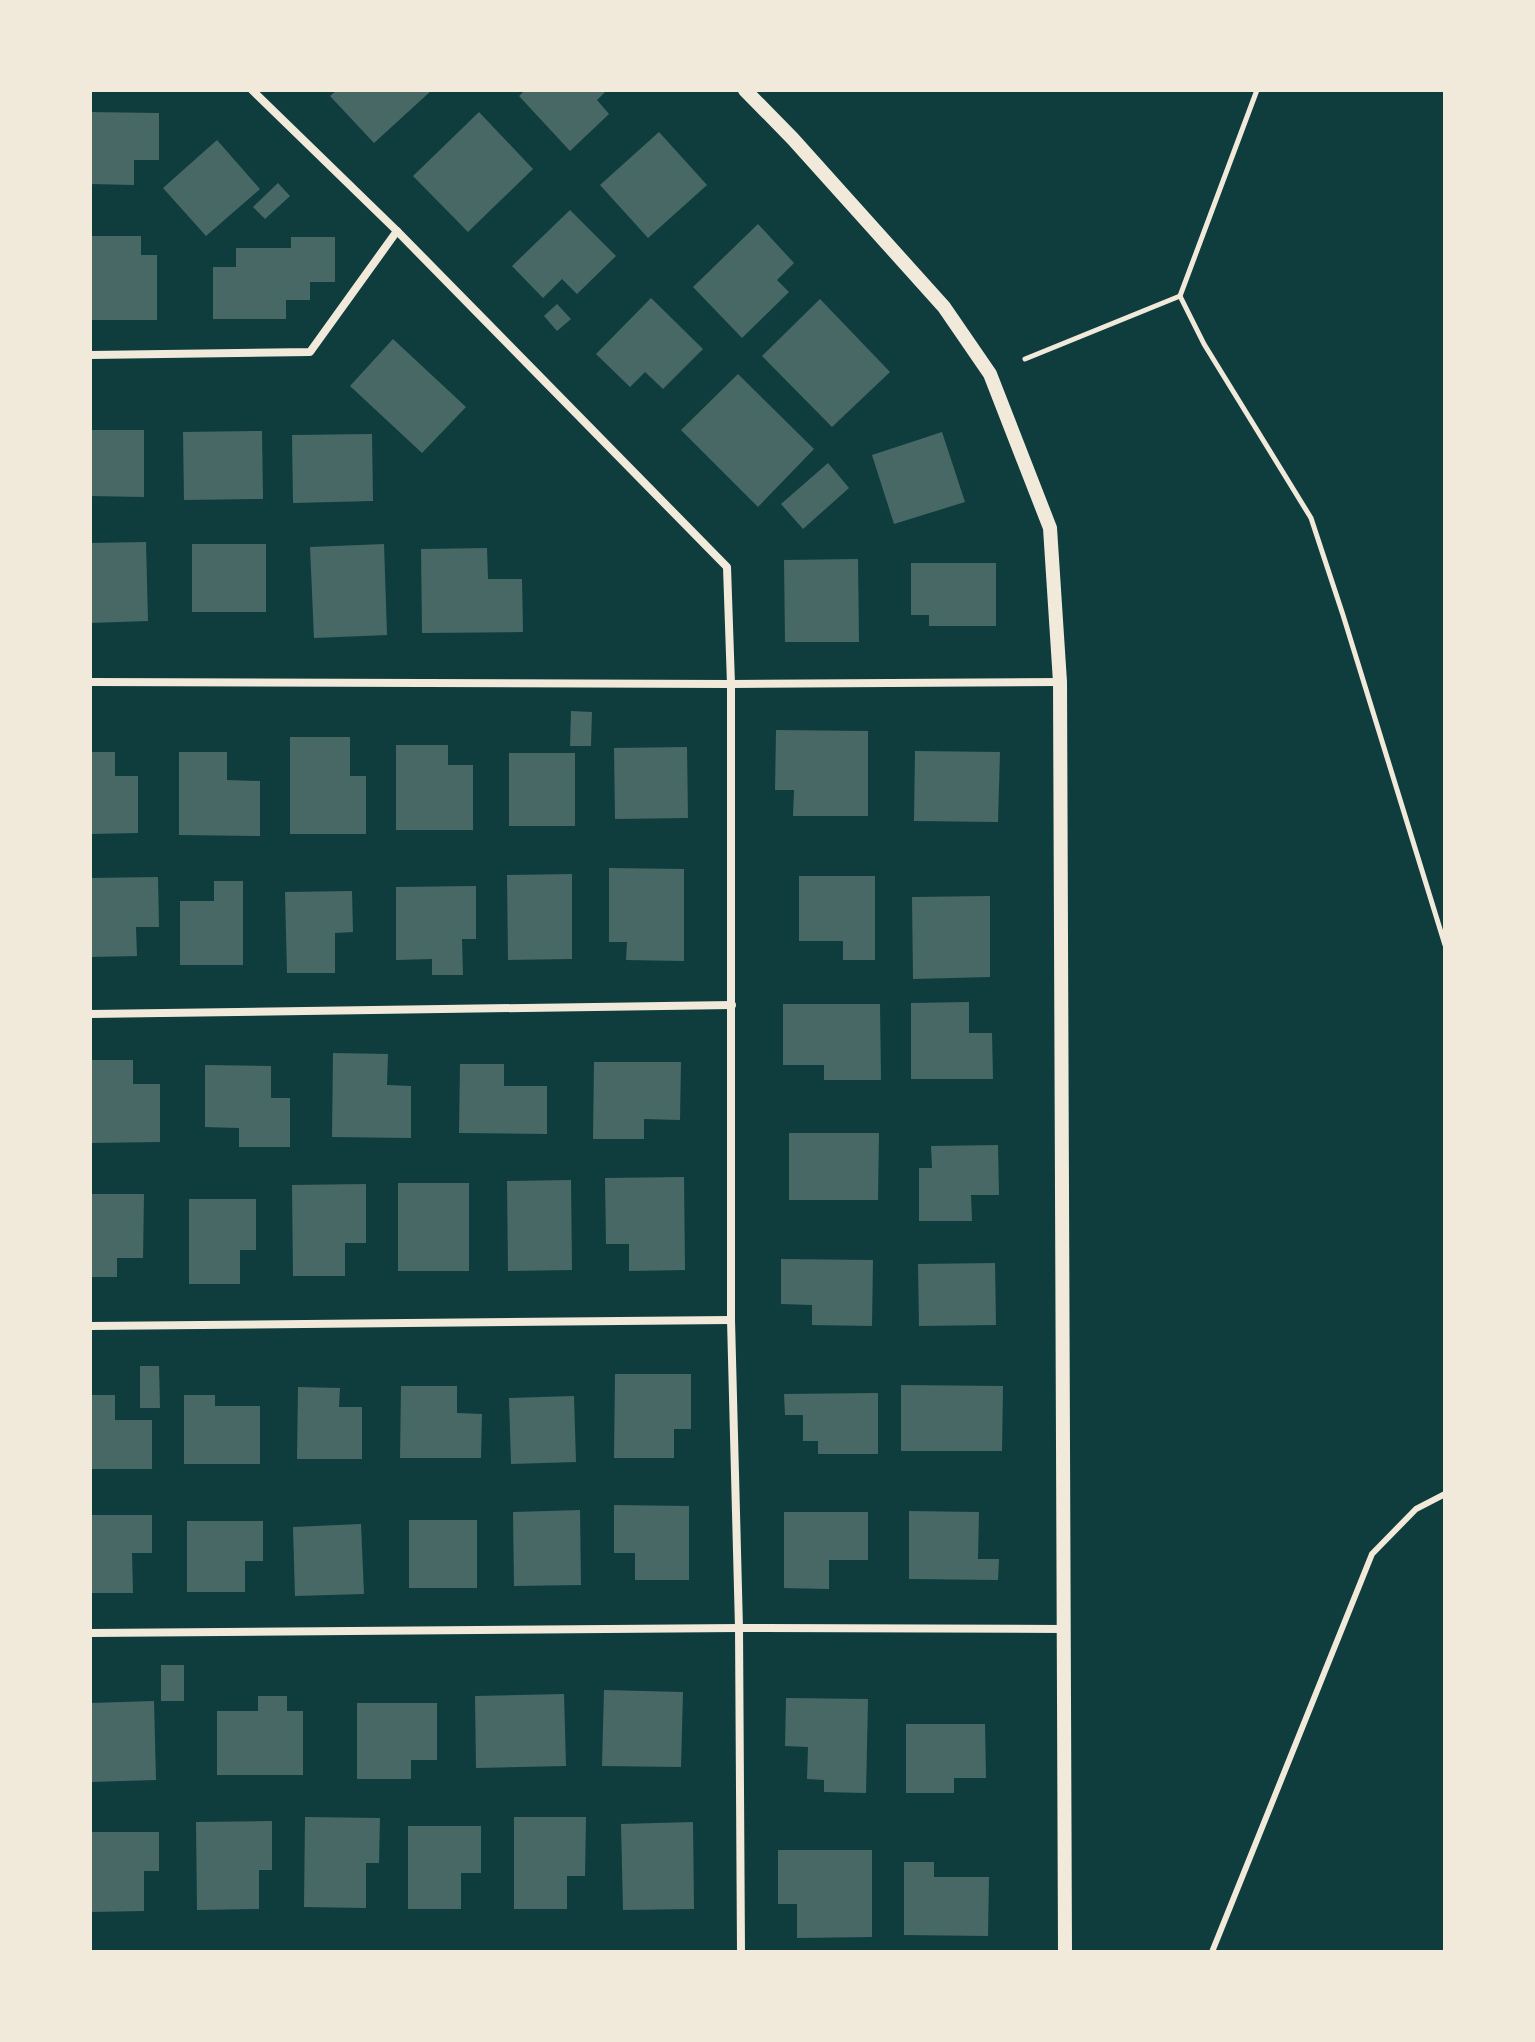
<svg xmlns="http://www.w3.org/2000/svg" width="1535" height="2042" viewBox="0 0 1535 2042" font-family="Commissioner,sans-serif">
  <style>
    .building { fill: #486865 }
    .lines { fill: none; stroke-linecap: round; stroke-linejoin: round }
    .path { stroke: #f1e9da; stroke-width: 5 }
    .service { stroke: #f1e9da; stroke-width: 6 }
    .minor { stroke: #f1e9da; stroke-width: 8 }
    .tertiary { stroke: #f1e9da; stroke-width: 14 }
  </style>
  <rect width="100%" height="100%" fill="#0f3d3e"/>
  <!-- building -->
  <g class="building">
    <path d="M337,90h95l-58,53 -44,-47z"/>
    <path d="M525,90h82l-10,10 12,14 -39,37 -51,-55z"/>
    <path d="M90,112l69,1v47h-25v25l-44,-1z"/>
    <path d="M479,112l54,57 -65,63 -55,-56z"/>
    <path d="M659,132l48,53 -59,53 -48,-53z"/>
    <path d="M217,140l43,49 -54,47 -43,-48z"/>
    <path d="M278,183l12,13 -25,23 -12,-12z"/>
    <path d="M570,210l46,46 -39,38 -15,-15 -19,19 -31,-32z"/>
    <path d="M758,224l36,39 -17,17 12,12 -47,46 -49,-51z"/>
    <path d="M90,236h51v19h16v65h-67z"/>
    <path d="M291,237h44v45h-25v18h-24v19h-73v-52h23v-19h55z"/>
    <path d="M651,298l52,51 -40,40 -18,-17 -15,15 -34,-33z"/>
    <path d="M820,299l70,73 -58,55 -70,-71z"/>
    <path d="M557,304l14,15 -14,12 -13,-15z"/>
    <path d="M393,339l73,68 -44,46 -72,-67z"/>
    <path d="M738,374l76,75 -56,58 -77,-77z"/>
    <path d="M90,430h54v67l-54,-1z"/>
    <path d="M262,431l1,68 -79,1 -1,-68z"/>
    <path d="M942,432l23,70 -71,22 -22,-69z"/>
    <path d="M372,434l1,67 -80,2 -1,-68z"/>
    <path d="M828,463l21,25 -46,41 -22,-25z"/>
    <path d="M146,542l2,79 -58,2v-80z"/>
    <rect x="192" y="544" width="74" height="68"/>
    <path d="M384,544l3,91 -73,3 -4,-91z"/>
    <path d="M487,548l1,31h34l1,53 -101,1 -1,-84z"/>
    <path d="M858,559l1,83h-74l-1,-82z"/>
    <path d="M911,563h85v63h-67v-11h-18z"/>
    <path d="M571,711l21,1 -1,34h-21z"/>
    <path d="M776,730l92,1v85h-75l1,-26h-19z"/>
    <path d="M290,737h60v39h16v58h-76z"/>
    <path d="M396,745h52v20h25v65h-77z"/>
    <path d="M687,747l1,71 -73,1 -1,-71z"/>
    <path d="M915,751l85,1 -2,70 -84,-1z"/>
    <path d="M90,752h25v24h23v57l-48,1z"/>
    <path d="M179,752h48v28l33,1v55l-81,-1z"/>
    <rect x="509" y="753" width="66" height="73"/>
    <path d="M609,868l75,1v92l-58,-1 1,-18h-18z"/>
    <path d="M572,874v85l-64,1 -1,-85z"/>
    <path d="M799,876h76v84h-32v-19h-44z"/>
    <path d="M158,877l1,50h-23l1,29 -47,1v-79z"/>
    <path d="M214,881h29v84h-63v-64h34z"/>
    <path d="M476,886v53h-14l1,36h-31v-16l-36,1v-73z"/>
    <path d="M352,891l1,41 -18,1v40h-48l-2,-81z"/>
    <path d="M990,896v81l-77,2 -1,-82z"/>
    <path d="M969,1002v31h23l1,46h-82v-76z"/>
    <path d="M783,1004h97l1,76h-57v-15h-41z"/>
    <path d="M333,1053l55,1 -1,31 24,1v52l-79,-1z"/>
    <path d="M90,1060h43v24h27v58l-70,1z"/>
    <path d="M594,1062h87l-1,58 -36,-1v20h-51z"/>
    <path d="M460,1064h44v22h43v48l-88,-1z"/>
    <path d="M205,1065l66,1v32h19v49h-51v-19l-34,-1z"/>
    <path d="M789,1133h90l-1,67h-89z"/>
    <path d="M998,1145l1,50h-28l1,26h-53v-53h13l-1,-22z"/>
    <path d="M684,1177l1,93 -56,1v-27h-23l-1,-66z"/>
    <path d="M571,1180l1,90 -64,1 -1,-90z"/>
    <rect x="398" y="1183" width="71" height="88"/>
    <path d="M366,1184v59h-21v33h-52l-1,-91z"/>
    <path d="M90,1194h54l-1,64h-26v19h-27z"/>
    <path d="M189,1199h67v51h-16v34h-51z"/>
    <path d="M781,1259l92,1 -1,66 -60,-1v-20l-31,-1z"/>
    <path d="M995,1263l1,62 -77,1 -1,-62z"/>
    <path d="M140,1366h19l1,42h-20z"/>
    <path d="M615,1374h76v55h-17v29h-60z"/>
    <path d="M901,1385l102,1 -1,65h-101z"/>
    <path d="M401,1386h56v27l25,1 -1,44h-81z"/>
    <path d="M298,1387l42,1 -1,19h23v52h-65z"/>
    <path d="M878,1393v61h-60v-13h-15v-26h-18l-1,-21z"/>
    <path d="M90,1395h25v25h37v49h-62z"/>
    <path d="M184,1395h31v11h45v58h-76z"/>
    <path d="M574,1396l2,66 -65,2 -2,-66z"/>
    <path d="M614,1505l75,1v74h-54v-27h-21z"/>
    <path d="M580,1510l1,75 -67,1 -1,-74z"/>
    <path d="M909,1511l70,1 -1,47h21l-1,21 -89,-1z"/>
    <path d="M784,1512h84v48h-39v29l-45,-1z"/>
    <path d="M90,1515h62v38h-20l1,40h-43z"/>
    <rect x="409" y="1520" width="68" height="68"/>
    <path d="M187,1521h76v40h-18v31h-58z"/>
    <path d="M361,1524l3,70 -69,2 -2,-69z"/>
    <rect x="161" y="1665" width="23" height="36"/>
    <path d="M604,1690l79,2 -2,75 -79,-1z"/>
    <path d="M564,1694l2,72 -90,2 -1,-72z"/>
    <path d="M258,1696h29v15h16v64h-86v-64h41z"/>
    <path d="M786,1698l82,1 -2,94 -42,-1v-12l-17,-1 1,-32 -23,-1z"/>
    <path d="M154,1701l2,79 -66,2v-79z"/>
    <path d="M357,1703h80v57h-26v19h-54z"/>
    <path d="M906,1724h79l1,54h-32v15h-48z"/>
    <path d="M305,1817l75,1 -1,45h-13v45l-62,-1z"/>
    <path d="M514,1817h72l-1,59h-18v33h-53z"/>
    <path d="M272,1821v49h-13v39l-62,1 -1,-88z"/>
    <path d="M693,1822l1,87 -71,1 -2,-86z"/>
    <path d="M408,1826h73v47h-20v36h-53z"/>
    <path d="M90,1832h69v39h-15v40l-54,1z"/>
    <path d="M778,1850h94v87l-75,1v-34h-19z"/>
    <path d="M904,1862h30v15h55l-1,59 -84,-1z"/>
  </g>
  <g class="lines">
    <!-- path -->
    <g class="path">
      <path d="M1180,296l24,48 107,174 32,97 102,330"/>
      <path d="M1025,359l155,-63 77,-206"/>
    </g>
    <!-- service -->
    <path class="service" d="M1212,1952l160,-398 44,-45 29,-15"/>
    <!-- minor -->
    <g class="minor">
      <path d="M252,90l145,141 330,336 4,117v636l8,308 2,324"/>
      <path d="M90,355l220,-3 87,-121"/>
      <path d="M90,682l641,2 329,-2"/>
      <path d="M90,1014l642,-9"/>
      <path d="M90,1326l641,-6"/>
      <path d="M90,1633l649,-5 325,1"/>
    </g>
    <!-- tertiary -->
    <path class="tertiary" d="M745,90l48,49 151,168 46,67 60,154 10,154 5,1270"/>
  </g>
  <!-- border -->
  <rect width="1535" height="2042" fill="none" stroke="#f1e9da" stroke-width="184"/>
</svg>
